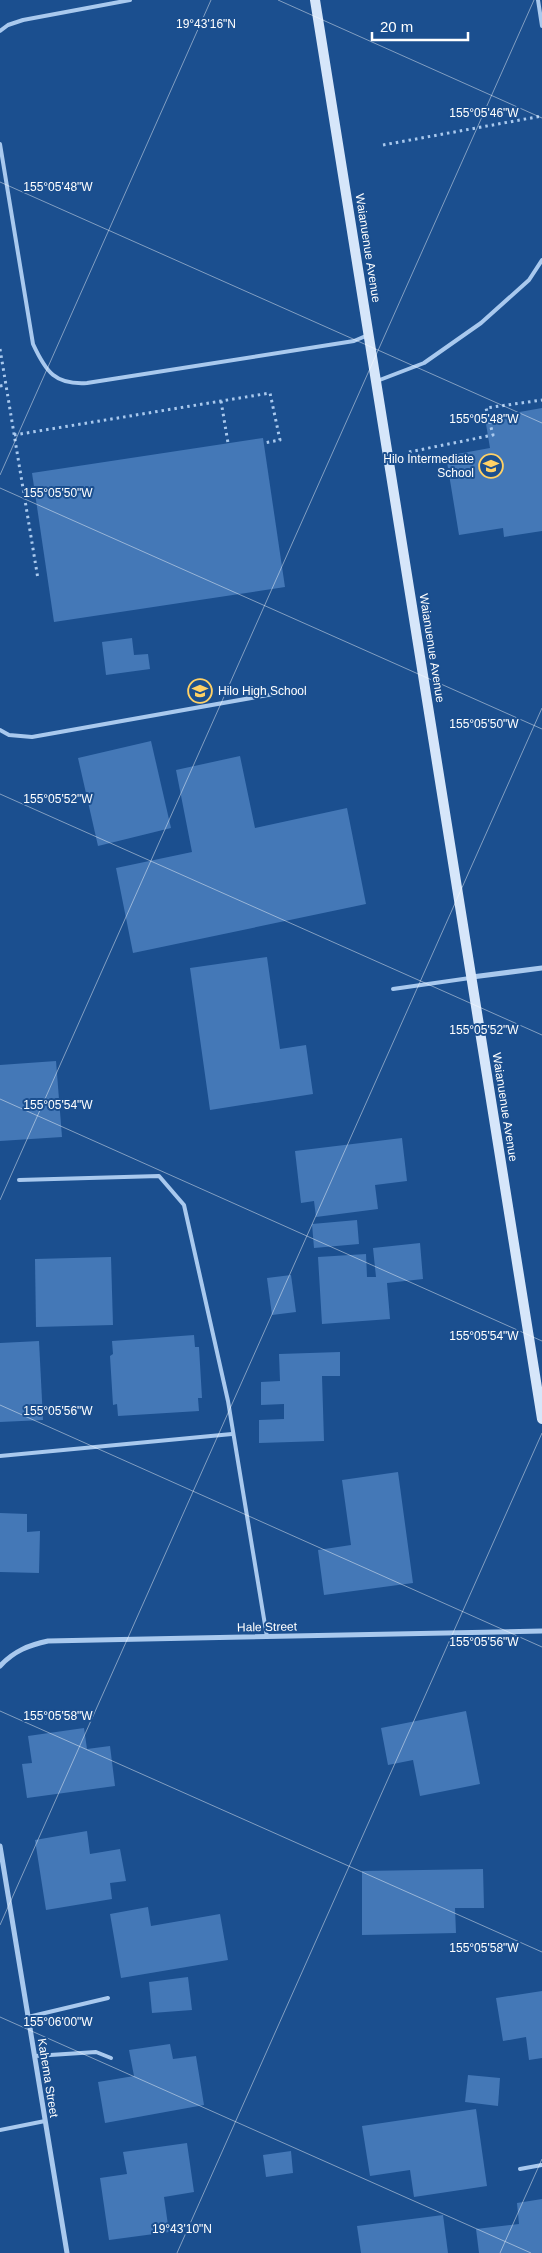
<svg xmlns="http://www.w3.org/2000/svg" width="542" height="2253" viewBox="0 0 542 2253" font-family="Helvetica,sans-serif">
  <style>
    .building { fill: #4478b7 }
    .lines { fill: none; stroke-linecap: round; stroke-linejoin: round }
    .path { stroke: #a9c9ee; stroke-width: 3; stroke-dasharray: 2.5 4; stroke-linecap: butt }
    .lane { stroke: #a9c9ee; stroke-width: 4 }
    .street { stroke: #a9c9ee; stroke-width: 5 }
    .secondary { stroke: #d6e6fa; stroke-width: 10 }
    .ticks { fill: none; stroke: #fff; stroke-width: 1; stroke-opacity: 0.45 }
    .labels { text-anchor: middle; stroke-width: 4; stroke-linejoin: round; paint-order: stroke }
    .street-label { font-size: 12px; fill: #fff; stroke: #1b4f8f }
    .poi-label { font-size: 12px; fill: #fff; stroke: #1b4f8f; text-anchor: end }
    .ticks-label { font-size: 12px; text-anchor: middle; fill: #fff; stroke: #1b4f8f; stroke-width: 4; stroke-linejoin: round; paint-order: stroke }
  </style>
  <rect width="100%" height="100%" fill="#1b4f8f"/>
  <!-- building -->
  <g class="building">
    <path d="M542,408v123l-38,6 -1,-9 -44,7 -13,-79 44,-8 -5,-30z"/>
    <path d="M263,438l22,149 -231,35 -22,-149z"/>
    <path d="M132,638l2,17 14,-1 2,15 -44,6 -4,-33z"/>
    <path d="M151,741l20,87 -73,18 -20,-88z"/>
    <path d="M240,756l15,72 92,-20 19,96 -233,49 -17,-85 76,-16 -16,-82z"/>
    <path d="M267,957l13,92 26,-4 7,49 -103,16 -20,-142z"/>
    <path d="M56,1061l6,76 -62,4v-76z"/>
    <path d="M402,1138l5,43 -32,4 3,24 -62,8 -2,-16 -13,2 -6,-52z"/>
    <path d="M357,1220l2,24 -45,4 -2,-24z"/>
    <path d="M420,1243l3,36 -36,4 3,36 -68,5 -4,-67 48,-3 1,23h9l-3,-29z"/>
    <path d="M111,1257l2,68 -77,2 -1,-68z"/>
    <path d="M291,1275l5,37 -24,3 -5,-37z"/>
    <path d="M194,1335l1,12h4l3,51h-4l1,13 -81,5 -1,-12 -4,1 -3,-49 3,-2 -1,-13z"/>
    <path d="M39,1341l4,79 -43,2v-79z"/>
    <path d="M340,1352v24h-18l2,65 -65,2v-23l25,-1v-15l-23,1v-23l19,-1 -1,-27z"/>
    <path d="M398,1472l15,111 -89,12 -6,-45 33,-5 -9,-65z"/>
    <path d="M0,1513l27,1v18l13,-1 -1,42 -39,-1z"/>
    <path d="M466,1711l14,73 -60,12 -7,-36 -25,5 -7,-37z"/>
    <path d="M84,1728l3,21 23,-3 5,40 -88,12 -5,-34 10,-1 -4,-27z"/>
    <path d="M87,1831l3,23 30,-5 6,32 -16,2 2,16 -66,11 -11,-70z"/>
    <path d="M483,1869l1,39h-29l1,25 -94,2v-64z"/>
    <path d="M148,1907l3,19 69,-12 8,46 -107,18 -11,-64z"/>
    <path d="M188,1977l4,33 -40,3 -3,-31z"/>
    <path d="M542,1991v67l-13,2 -3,-23 -23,4 -7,-43z"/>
    <path d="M170,2044l3,15 23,-3 8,49 -99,18 -7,-41 36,-6 -5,-26z"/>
    <path d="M468,2075l32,3 -2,28 -33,-4z"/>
    <path d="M476,2109l11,77 -73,11 -4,-27 -40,6 -8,-50z"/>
    <path d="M187,2143l7,49 -30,5 5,35 -60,8 -9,-62 27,-4 -4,-22z"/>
    <path d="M291,2151l2,22 -27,4 -3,-22z"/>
    <path d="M542,2199v54h-63l-3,-24 43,-5 -2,-21z"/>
    <path d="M443,2215l5,38h-87l-4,-27z"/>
  </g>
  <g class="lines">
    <!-- path -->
    <g class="path">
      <path d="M383,145l159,-29"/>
      <path d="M0,349l38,230"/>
      <path d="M0,386l6,-1"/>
      <path d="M221,401l7,42"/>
      <path d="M14,435l256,-42 10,47 -16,3"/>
      <path d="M409,452l84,-17 -7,-27 56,-8"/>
    </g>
    <!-- lane -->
    <g class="lane">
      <path d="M538,0l4,26"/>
      <path d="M0,31l8,-6 15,-5 107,-20"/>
      <path d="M0,144l33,200c13,28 22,41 54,39l267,-42 14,-6"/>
      <path d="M377,381l47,-18 57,-40 48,-43 13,-20"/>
      <path d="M0,730l9,5 23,2 247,-44"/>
      <path d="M393,989l77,-11"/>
      <path d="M19,1180l140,-4 25,29 44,196 39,236"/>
      <path d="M0,1456l232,-22"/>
      <path d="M28,2017l80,-19"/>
      <path d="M35,2056l61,-4 15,6"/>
      <path d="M0,2130l45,-9"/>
      <path d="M520,2169l22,-4"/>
    </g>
    <!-- street -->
    <g class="street">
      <path d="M472,977l70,-9"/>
      <path d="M0,1666c14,-15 29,-21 48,-25l494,-10"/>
      <path d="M0,1846l67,407"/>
    </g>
    <!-- secondary -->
    <path class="secondary" d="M315,0l227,1419"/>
  </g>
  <!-- ticks -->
  <path class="ticks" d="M278,0l264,118M0,182l542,241M0,475l211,-475M0,488l542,241M0,794l542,241M0,1099l542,242M0,1200l534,-1200M0,1405l542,242M0,1711l542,241M0,1925l542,-1217M0,2017l531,236M177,2253l365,-820M500,2253l42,-94"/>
  <!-- icons -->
  <defs>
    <g id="school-ring" transform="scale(1.25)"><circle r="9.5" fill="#1b4f8f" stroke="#ffd166" stroke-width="1.5"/><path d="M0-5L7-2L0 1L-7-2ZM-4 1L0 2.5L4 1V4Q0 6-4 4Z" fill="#ffd166"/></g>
  </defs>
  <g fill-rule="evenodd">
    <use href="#school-ring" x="491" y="466"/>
    <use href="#school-ring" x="200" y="691"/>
  </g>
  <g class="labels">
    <!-- street labels -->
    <g class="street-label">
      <text transform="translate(368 248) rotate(81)" y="4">Waianuenue Avenue</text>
      <text transform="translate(432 648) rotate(81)" y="4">Waianuenue Avenue</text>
      <text transform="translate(505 1107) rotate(81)" y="4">Waianuenue Avenue</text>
      <text transform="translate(267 1627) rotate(-1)" y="4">Hale Street</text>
      <text transform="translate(48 2078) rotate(81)" y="4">Kahema Street</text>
    </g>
    <!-- poi labels -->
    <g class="poi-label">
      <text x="474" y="463">Hilo Intermediate<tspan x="474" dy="14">School</tspan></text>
      <text x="218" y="695" text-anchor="start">Hilo High School</text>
    </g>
  </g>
  <g class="ticks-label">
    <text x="206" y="28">19°43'16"N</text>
    <text x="484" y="117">155°05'46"W</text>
    <text x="58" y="191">155°05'48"W</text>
    <text x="484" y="423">155°05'48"W</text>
    <text x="58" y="497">155°05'50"W</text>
    <text x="484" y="728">155°05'50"W</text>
    <text x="58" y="803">155°05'52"W</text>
    <text x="484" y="1034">155°05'52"W</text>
    <text x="58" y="1109">155°05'54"W</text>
    <text x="484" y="1340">155°05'54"W</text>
    <text x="58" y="1415">155°05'56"W</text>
    <text x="484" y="1646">155°05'56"W</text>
    <text x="58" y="1720">155°05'58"W</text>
    <text x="484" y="1952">155°05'58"W</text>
    <text x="58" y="2026">155°06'00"W</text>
    <text x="182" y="2233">19°43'10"N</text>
  </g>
  <!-- scale -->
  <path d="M372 32v8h96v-8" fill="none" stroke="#ffffff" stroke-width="2.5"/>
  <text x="380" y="32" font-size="15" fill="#ffffff" stroke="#1b4f8f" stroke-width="4" paint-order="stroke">20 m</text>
</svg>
